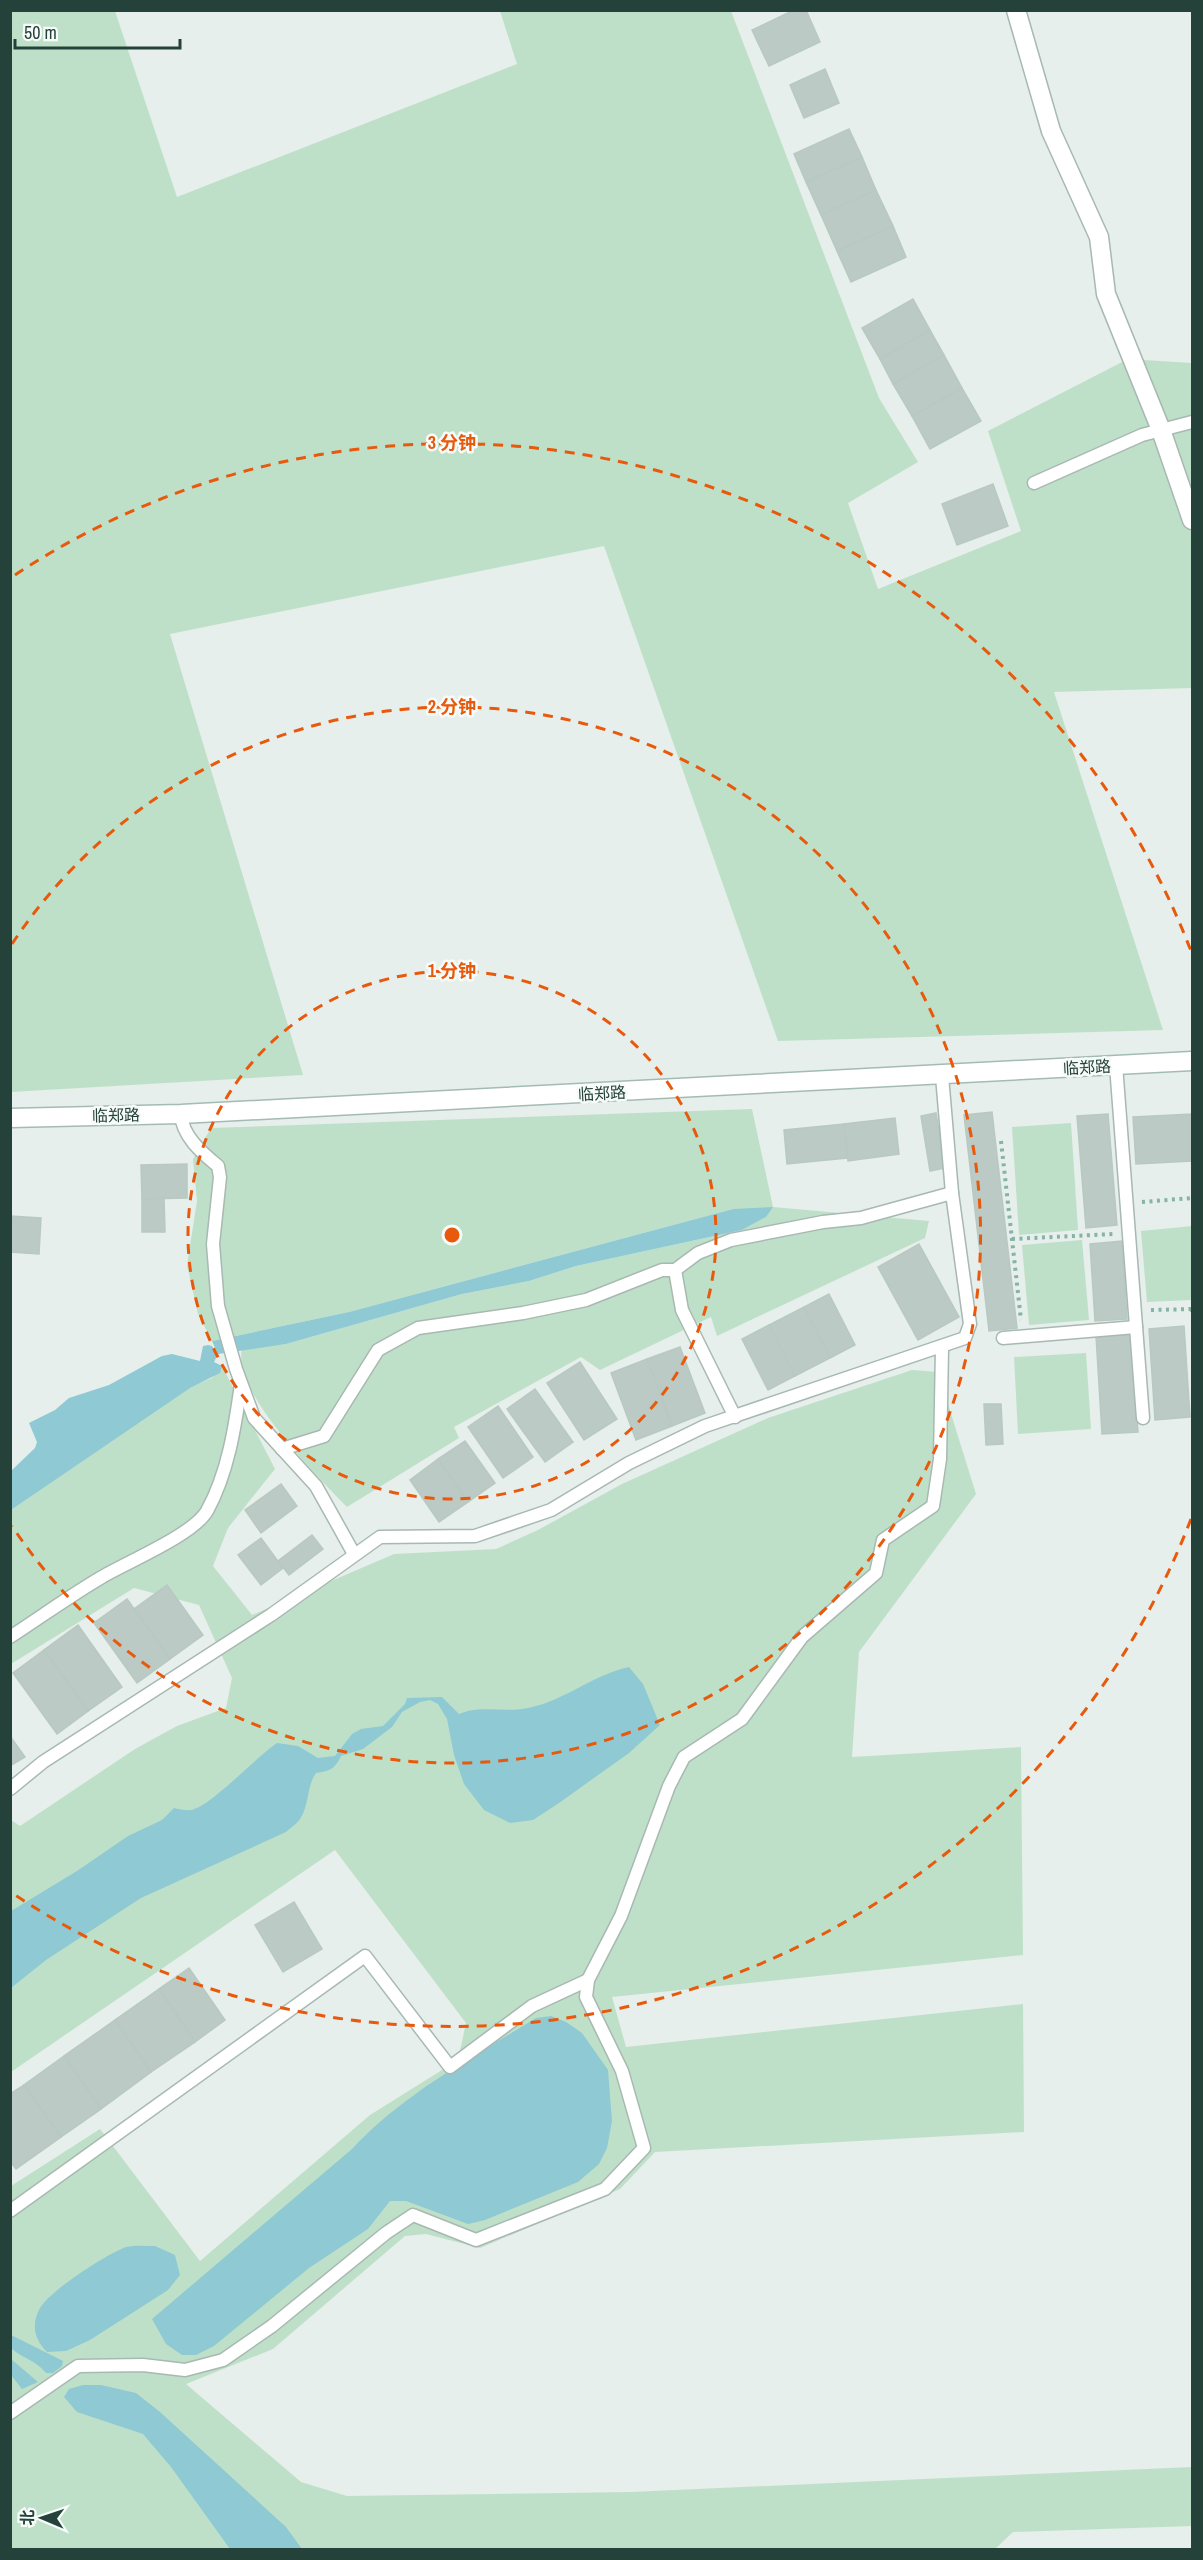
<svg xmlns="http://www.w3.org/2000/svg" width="1203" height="2560" viewBox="0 0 1203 2560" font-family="'Archivo Narrow','Noto Sans SC',sans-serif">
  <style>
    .green { fill: #bfe0c8 }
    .water { fill: #8ec9d4 }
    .building { fill: #bbcac4; stroke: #b8c9c2; stroke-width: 1.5 }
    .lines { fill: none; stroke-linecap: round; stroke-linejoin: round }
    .service-casing { stroke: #a8b8b2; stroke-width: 15 }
    .minor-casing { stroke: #a8b8b2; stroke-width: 21 }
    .secondary-casing { stroke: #a4bbb3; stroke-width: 21 }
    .path { stroke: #86b3a5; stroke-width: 4; stroke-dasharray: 3 4.5; stroke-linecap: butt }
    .service { stroke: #fff; stroke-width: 12 }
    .minor { stroke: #fff; stroke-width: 18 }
    .secondary { stroke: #fff; stroke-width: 18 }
    .ring { fill: none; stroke: #e8590c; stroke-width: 3; stroke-dasharray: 10 8 }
    .labels { text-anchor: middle; stroke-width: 5; stroke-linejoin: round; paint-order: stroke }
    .street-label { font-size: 16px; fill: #24423a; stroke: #f7fbf9 }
    .centre { fill: #e8590c; stroke: #f7fbf9; stroke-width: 3 }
    .ring-label { font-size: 18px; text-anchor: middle; font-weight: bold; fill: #e8590c; stroke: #f7fbf9; stroke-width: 5; stroke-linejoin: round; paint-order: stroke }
  </style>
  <rect width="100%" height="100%" fill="#e6efeb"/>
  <!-- green -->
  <g class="green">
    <path d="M11,11h104l62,186 340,-133 -17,-53h231l148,387 39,64 -70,41 30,86 143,-58 -33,-100 140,-72 64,4v325l-138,4 109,338 -385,11 -174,-495 -434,88 133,441 -292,17z"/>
    <path d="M752,1109l21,98 156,14 -4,17 -208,98 -6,-19 -111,53 -19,-13 -127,70 5,11 -112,69c-29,-30 -116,-117 -105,-158l44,-5 176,-50 67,-13 47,-15 166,-36 24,-13 -33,-8 -384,103 -137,29 -14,-27 -11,-49 10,-64 -4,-42 18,-31z"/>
    <path d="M1071,1123l7,107 -59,5 -7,-108z"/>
    <path d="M1192,1226v74l-45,2 -6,-71z"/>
    <path d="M1082,1240l7,80 -60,5 -7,-80z"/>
    <path d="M1086,1353l5,76 -73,5 -4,-77z"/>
    <path d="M222,1366l53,103 -47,59 -15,38 39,49 142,-61 102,-5 42,-19 84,-46 146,-66 144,-48 26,2 38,122 -117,158 -7,105 169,-10 2,208 -411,42 14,50 397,-43 1,128 -369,20 -35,37 -140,59 -54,-14 -21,2 -132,113 -87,35 115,98 46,14 284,-4 561,-25v59l-179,6 -19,18 -983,-1v-363l89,-57 100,132 170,-146 88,-55 8,-37 -131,-173 -324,222v-252l9,6 115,-77 42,-23 49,-18 6,-30 -33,-73 -65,-17 -123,76v-154l179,-123 22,-9z"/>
  </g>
  <!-- water -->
  <g class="water">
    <path d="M773,1207l-7,10 -24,13 -166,36 -47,15 -67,13 -176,50 -68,10 -6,-13 137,-29 384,-103z"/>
    <path d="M208,1345l4,1 5,10 -3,6 8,4 -2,7 -30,15 -179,122v-39l24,-23 2,-6 -8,-19 26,-13 14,-12 40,-13 53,-29 10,-2 28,7 3,-15z"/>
    <path d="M629,1667l14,17 17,41 -31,28 -70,50 -26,17 -23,3 -26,-13 -20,-26 -10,-29 -7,-36 -9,-15 -8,-4 -10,2 -18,10 -10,15 -29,22 -22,7c-6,13 -11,15 -25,17 -10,14 -6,31 -16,46 -3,5 -10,9 -14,13l-145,66 -95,62 -35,28v-77l66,-40 51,-35 34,-16 12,-12c5,1 13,3 18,2 21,-6 63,-52 85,-67l21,3 20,12 17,-2 17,-22 9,-5 22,-3 22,-22 2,-6 35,-1 17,17c20,-9 41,-2 63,-5 39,-5 69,-34 107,-42z"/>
    <path d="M551,2016l15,6 16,11 26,37 4,51 -5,27 -8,16 -21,18 -93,38 -17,4 -62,-23h-16l-22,28 -59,39 -95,78 -18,9h-14l-16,-11 -14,-25 200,-170c51,-55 121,-92 184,-131z"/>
    <path d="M155,2246l20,9 5,20 -12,15 -78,50 -24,11 -19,1c-12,-12 -16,-26 -8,-42 8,-18 68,-56 87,-63 8,-2 20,-1 29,-1z"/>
    <path d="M11,2335l52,26 -1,5 -9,7h-7c-10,-13 -23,-14 -35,-25z"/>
    <path d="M10,2359h1l27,23 -16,7 -11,-14z"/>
    <path d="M83,2385h18l35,8 24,19 126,115 16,22h-72l-59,-82 -28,-33 -66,-22 -13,-15 5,-8z"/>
  </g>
  <!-- building -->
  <g class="building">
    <path d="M794,10h12l14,32 -51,24 -17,-36z"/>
    <path d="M825,69l14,34 -35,15 -14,-33z"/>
    <path d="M849,129l13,28 -56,25 -12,-28z"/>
    <path d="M862,157l14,33 -55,25 -15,-33z"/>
    <path d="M876,190l17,36 -56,25 -16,-36z"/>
    <path d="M893,226l13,31 -55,25 -14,-31z"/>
    <path d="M913,299l17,31 -50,29 -18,-31z"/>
    <path d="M930,330l14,25 -51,29 -13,-25z"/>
    <path d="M944,355l18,33 -50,28 -19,-32z"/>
    <path d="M962,388l19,33 -51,28 -18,-33z"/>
    <path d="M993,484l15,42 -51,19 -15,-41z"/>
    <path d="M992,1112l25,216 -28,3 -25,-216z"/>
    <path d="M936,1113l9,55 -15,3 -9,-55z"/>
    <path d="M1108,1114l9,111 -31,3 -9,-112z"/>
    <path d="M1192,1114v47l-56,3 -3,-47z"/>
    <path d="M895,1118l4,36 -51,7 -4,-37z"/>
    <path d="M844,1124l3,34 -60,6 -3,-34z"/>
    <path d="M187,1164v34l-45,1 -1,-34z"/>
    <path d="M164,1198l1,34h-23v-33z"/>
    <path d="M10,1216l31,2 -2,36 -29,-2z"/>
    <path d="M1122,1241l5,78 -32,2 -5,-77z"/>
    <path d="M919,1244l40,73 -41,23 -40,-73z"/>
    <path d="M829,1294l26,51 -25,13 -26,-51z"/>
    <path d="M804,1307l26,51 -35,18 -26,-51z"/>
    <path d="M769,1325l26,51 -27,14 -26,-51z"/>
    <path d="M1184,1326l6,91 -35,3 -6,-91z"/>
    <path d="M1131,1334l7,98 -36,2 -6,-98z"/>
    <path d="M680,1347l25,66 -33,13 -25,-67z"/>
    <path d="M647,1359l25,67 -36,14 -25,-67z"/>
    <path d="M580,1362l37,57 -33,21 -37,-57z"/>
    <path d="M535,1389l38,53 -28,20 -38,-53z"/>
    <path d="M984,1404h17l2,40 -17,1z"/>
    <path d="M498,1406l35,51 -30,21 -35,-51z"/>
    <path d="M465,1441l30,42 -27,19 -30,-43z"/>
    <path d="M438,1459l30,43 -29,20 -29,-42z"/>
    <path d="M281,1484l16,22 -36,27 -16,-23z"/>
    <path d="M312,1535l11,14 -34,26 -11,-14z"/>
    <path d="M261,1538l22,30 -22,17 -23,-30z"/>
    <path d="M167,1585l36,50 -33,24 -36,-50z"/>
    <path d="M127,1599l43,60 -33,24 -43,-60z"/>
    <path d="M78,1625l44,62 -34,24 -44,-61z"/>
    <path d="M44,1650l44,61 -31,23 -44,-61z"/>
    <path d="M10,1736l15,21 -15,9z"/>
    <path d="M294,1902l28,47 -39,23 -28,-47z"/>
    <path d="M189,1968l36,52 -30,22 -36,-53z"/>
    <path d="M159,1989l36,53 -44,30 -36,-52z"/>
    <path d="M115,2020l36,52 -50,37 -37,-53z"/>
    <path d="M64,2056l37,53 -40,28 -37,-52z"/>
    <path d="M24,2085l37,52 -45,32 -6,-8v-67z"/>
  </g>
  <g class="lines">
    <!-- service casing -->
    <g class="service-casing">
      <g id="service">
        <path d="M1034,483l108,-48 50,-13"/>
        <path d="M1116,1065l27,353"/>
        <path d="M181,1114c1,22 21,39 37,52l2,11 -7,67 5,62 18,63 18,49 62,68 38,68"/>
        <path d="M1003,1338l133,-11"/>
        <path d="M735,1417l-53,-107 -7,-40 23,-17 33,-13 92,-18 38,-4 91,-25"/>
        <path d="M282,1449l42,-13 54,-86 40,-22 105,-15 63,-13 76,-30h13"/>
        <path d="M10,1637c31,-20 61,-42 92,-60 25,-15 91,-42 105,-66 21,-38 28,-84 34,-127"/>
        <path d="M10,1789l33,-27 228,-147 109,-78 95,-1 76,-26 78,-47 76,-37 260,-88 5,-14 -18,-131 -10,-117"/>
        <path d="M10,2211l355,-255 85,111 82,-61 56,-26"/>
        <path d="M10,2413l68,-47 65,-1 42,5 38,-10 49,-34 114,-93 27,-18 63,25 129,-51 39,-41 -22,-77 -36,-74 2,-17 33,-64 48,-130 15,-29 58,-38 60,-82 74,-64 7,-33 50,-34 7,-47 2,-111"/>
      </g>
    </g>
    <!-- minor casing -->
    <g class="minor-casing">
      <path id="minor" d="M1016,10l35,121 48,106 7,57 55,136 31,90"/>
    </g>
    <!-- secondary casing -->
    <g class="secondary-casing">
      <path id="secondary" d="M10,1118l171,-4 1011,-53"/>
    </g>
    <!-- path -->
    <g class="path">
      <path d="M1001,1141l20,179"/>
      <path d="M1142,1202l50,-4"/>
      <path d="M1012,1239l101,-5"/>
      <path d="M1192,1309v6"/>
      <path d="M1151,1310l41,-1"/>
    </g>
    <!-- service -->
    <use href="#service" class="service"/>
    <!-- minor -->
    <use href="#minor" class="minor"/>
    <!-- secondary -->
    <use href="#secondary" class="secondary"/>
  </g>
  <!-- distance rings -->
  <g class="ring">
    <circle cx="452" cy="1235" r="264"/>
    <path d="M12 944A528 528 0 1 1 12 1526"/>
    <path d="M1191 1519A792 792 0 0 1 15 1895M15 575A792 792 0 0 1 1191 951"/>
  </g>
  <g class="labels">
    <!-- street labels -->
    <g class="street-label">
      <text transform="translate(1087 1067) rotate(-3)" y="6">临郑路</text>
      <text transform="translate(602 1093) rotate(-3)" y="6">临郑路</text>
      <text transform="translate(116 1115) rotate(-1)" y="6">临郑路</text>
    </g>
  </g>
  <circle cx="452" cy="1235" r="9" class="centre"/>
  <g class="ring-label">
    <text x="452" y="449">3 分钟</text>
    <text x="452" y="713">2 分钟</text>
    <text x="452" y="977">1 分钟</text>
  </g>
  <!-- border -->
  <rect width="1203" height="2560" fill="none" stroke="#24423a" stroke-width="24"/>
  <!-- north arrow -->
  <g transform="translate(42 2518) rotate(272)" stroke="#f7fbf9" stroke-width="4.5" paint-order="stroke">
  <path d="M0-4.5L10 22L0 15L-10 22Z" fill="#24423a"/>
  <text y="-9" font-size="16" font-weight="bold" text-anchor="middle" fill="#24423a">北</text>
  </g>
  <!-- scale -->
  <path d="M15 39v9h165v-9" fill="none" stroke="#24423a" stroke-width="3"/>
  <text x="24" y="39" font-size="18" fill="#24423a" stroke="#f7fbf9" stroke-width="4.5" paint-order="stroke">50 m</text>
</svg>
